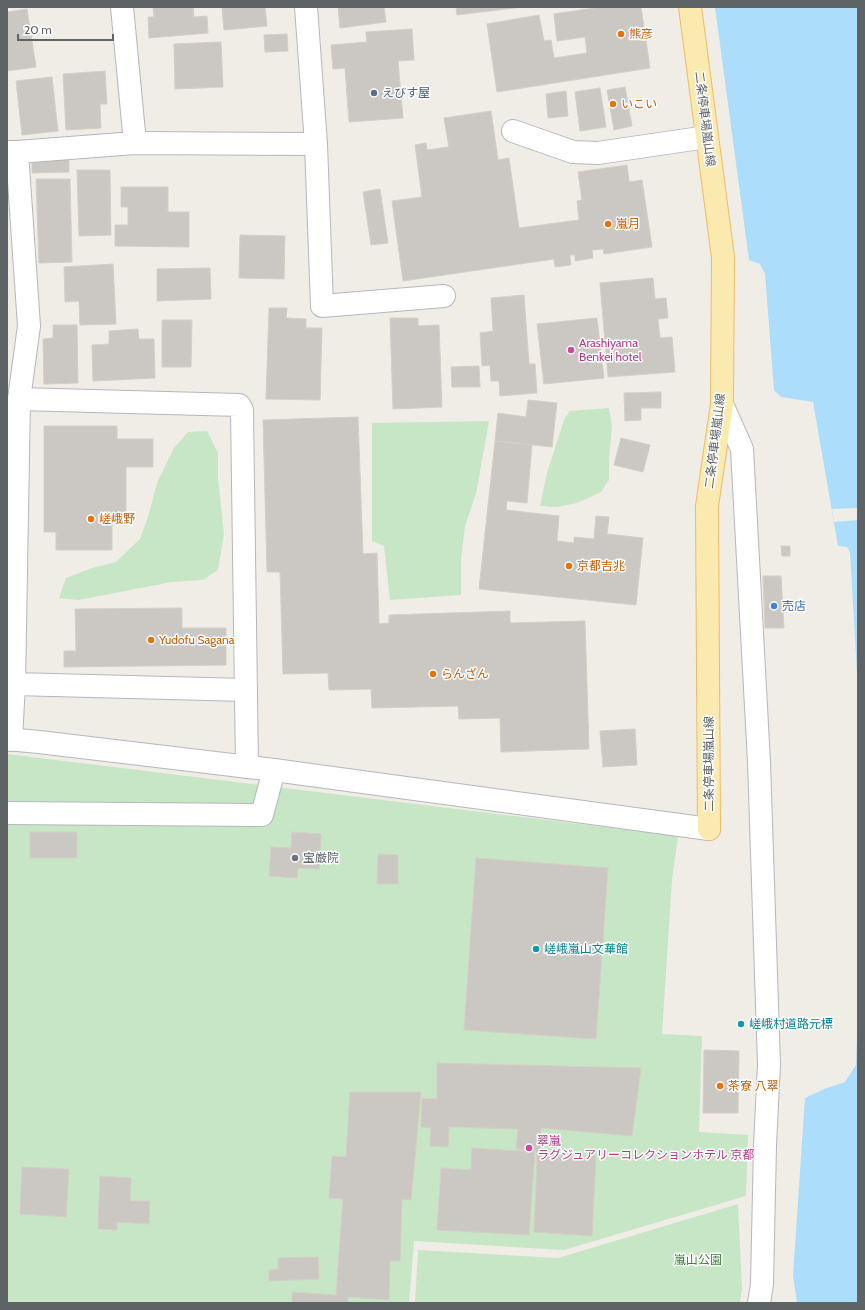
<svg xmlns="http://www.w3.org/2000/svg" width="865" height="1310" viewBox="0 0 865 1310" font-family="Cabin,'Noto Sans JP',sans-serif">
  <style>
    .green { fill: #c7e6c5 }
    .water { fill: #acdefb }
    .pier { fill: #f0ede7 }
    .building { fill: #cbc8c3; stroke: #d4cfc5 }
    .lines { fill: none; stroke-linecap: round; stroke-linejoin: round }
    .minor-casing { stroke: #b4b7bb; stroke-width: 24 }
    .major-casing { stroke: #ebbc64; stroke-width: 24 }
    .minor { stroke: #fff; stroke-width: 22 }
    .major { stroke: #fbeab0; stroke-width: 22 }
    .food-dot { fill: #e8710a; stroke: #fff; stroke-width: 1.5 }
    .service-dot { fill: #5c6f8a; stroke: #fff; stroke-width: 1.5 }
    .hotel-dot { fill: #d1479c; stroke: #fff; stroke-width: 1.5 }
    .shop-dot { fill: #3f7fe0; stroke: #fff; stroke-width: 1.5 }
    .worship-dot { fill: #6b7280; stroke: #fff; stroke-width: 1.5 }
    .culture-dot { fill: #0f9aa8; stroke: #fff; stroke-width: 1.5 }
    .labels { text-anchor: middle; stroke-width: 3; stroke-linejoin: round; paint-order: stroke }
    .food-label { font-size: 12px; fill: #c56008; stroke: #fff; text-anchor: start }
    .service-label { font-size: 12px; fill: #4e5e75; stroke: #fff; text-anchor: start }
    .street-label { font-size: 12px; fill: #5e6366; stroke: #fff }
    .hotel-label { font-size: 12px; fill: #b23c85; stroke: #fff; text-anchor: start }
    .shop-label { font-size: 12px; fill: #366cbe; stroke: #fff; text-anchor: start }
    .worship-label { font-size: 12px; fill: #5b616d; stroke: #fff; text-anchor: start }
    .culture-label { font-size: 12px; fill: #0d838f; stroke: #fff; text-anchor: start }
    .park-label { font-size: 12px; fill: #3b8339; stroke: #fff }
  </style>
  <rect width="100%" height="100%" fill="#f0ede7"/>
  <!-- green -->
  <g class="green">
    <path d="M609,408l3,18 -3,33v21l-8,12 -24,11 -20,4 -17,-1 7,-33 17,-53 6,-9z"/>
    <path d="M489,421l-13,73 -11,32 -4,34v35l-71,5 -6,-54 -12,-5v-118z"/>
    <path d="M207,431l11,22v25l6,56 -6,36 -15,10 -31,2 -94,18 -19,-2 7,-20 26,-10 24,-6 24,-23 9,-25 8,-31 17,-35 14,-16z"/>
    <path d="M7,754l671,82 -6,44 -10,154 40,2 -3,96 49,3 -2,61 -182,54 -150,-9 -5,62h-402z"/>
    <path d="M738,1204l4,84 -2,15h-325l3,-53 140,8z"/>
  </g>
  <!-- water -->
  <g class="water">
    <path d="M715,7h143v684l-8,-139 -3,-5 -9,-1 -25,-144 -32,-5 -7,-7 -9,-116 -5,-10 -11,-4z"/>
    <path d="M858,1009v294h-61l-4,-28 12,-177 19,-9 21,-7 11,-17z"/>
  </g>
  <!-- pier -->
  <path class="pier" d="M858,508v12l-24,2 -2,-13z"/>
  <!-- building -->
  <g class="building">
    <path d="M153,7h40l1,10 13,-1 1,17 -59,5 -1,-21h6z"/>
    <path d="M222,7h43l2,19 -43,4z"/>
    <path d="M338,7h46l2,15 -46,6z"/>
    <path d="M456,7h67l-66,8z"/>
    <path d="M601,7h40l9,61 -153,24 -10,-68 52,-9 5,26 7,-1 3,18 33,-5 -2,-16 -28,4 -3,-27z"/>
    <path d="M27,9l9,58 -29,4v-59z"/>
    <path d="M412,29l2,31 -16,1 5,57 -54,4 -4,-54 -12,1 -2,-24 36,-3 -1,-10z"/>
    <path d="M287,34l1,17 -23,1 -1,-17z"/>
    <path d="M221,42l2,45 -48,2 -1,-45z"/>
    <path d="M105,71l2,33h-7l1,24 -35,2 -3,-56z"/>
    <path d="M52,77l6,54 -36,4 -6,-54z"/>
    <path d="M625,87l7,39 -18,4 -7,-40z"/>
    <path d="M600,88l6,39 -26,4 -5,-39z"/>
    <path d="M566,91l2,25 -20,2 -2,-24z"/>
    <path d="M491,111l7,49 11,-2 10,70 60,-8 -2,-19 5,-1 -4,-28 49,-7 2,17 13,-2 10,67 -48,7 -1,-5 -11,1 1,8 -18,3v-6h-5l1,10 -16,2 -1,-8 -151,22 -11,-80 30,-4 -7,-52 11,-2 1,7 22,-3 -5,-29z"/>
    <path d="M69,155v17l-37,1v-17z"/>
    <path d="M77,170h33l1,65 -32,1z"/>
    <path d="M36,179h34l2,83 -33,1z"/>
    <path d="M121,187h47v25h21v35l-74,-1v-21h13v-18h-7z"/>
    <path d="M380,189l8,54 -17,2 -8,-53z"/>
    <path d="M240,235l45,1 -1,43 -45,-1z"/>
    <path d="M113,264l3,60 -36,1 -1,-24 -14,1 -1,-35z"/>
    <path d="M210,268l1,31 -54,2v-32z"/>
    <path d="M653,278l2,21 11,-1 2,20 -10,1 2,19 12,-1 3,35 -67,5 -8,-94z"/>
    <path d="M524,295l5,69h6l2,29 -37,3 -1,-15h-8l-1,-16 -8,1 -2,-33 13,-2 -2,-33z"/>
    <path d="M269,308h18l-1,10 20,1v9h16l-2,72 -54,-1z"/>
    <path d="M390,318h28v8l21,-1 3,82 -49,2z"/>
    <path d="M597,318l7,60 -60,6 -7,-60z"/>
    <path d="M162,320h30l-1,47h-29z"/>
    <path d="M53,325h24l1,58 -34,1 -1,-45 10,-1z"/>
    <path d="M138,329l1,10h15l1,39 -62,3 -1,-36 17,-1v-13z"/>
    <path d="M479,366l1,21h-28l-1,-20z"/>
    <path d="M661,392v16h-20v12l-16,1 -1,-28z"/>
    <path d="M528,400l29,3 -5,44 -57,-6 3,-28 28,4z"/>
    <path d="M358,417l5,137 14,-1 2,71 10,-1v-8l121,-4v12l75,-2 4,128 -88,3 -1,-34 -41,1 -1,-13 -86,2 -1,-19 -42,1 -1,-17 -45,1 -3,-102h-13l-4,-152z"/>
    <path d="M44,426h73v13h36v28h-27v51h-14v32h-56v-18h-12z"/>
    <path d="M621,438l29,7 -7,27 -29,-7z"/>
    <path d="M495,441l37,4 -5,58 -20,-2 -1,9 53,6 -2,25 17,2v-6l20,2 2,-23 13,1 -2,17 36,4 -7,67 -157,-16z"/>
    <path d="M781,546h9v10h-8z"/>
    <path d="M763,576h18l3,52h-19z"/>
    <path d="M182,608v20h44v37l-162,2v-16h12l-1,-42z"/>
    <path d="M635,729l2,36 -34,2 -3,-36z"/>
    <rect x="30" y="832" width="47" height="26"/>
    <path d="M292,832l29,2 -2,35 -21,-1 -1,10 -28,-2 2,-29 20,1z"/>
    <path d="M378,854l20,1v29h-21z"/>
    <path d="M476,858l132,10 -12,171 -132,-9z"/>
    <path d="M704,1050l35,1 -1,62h-35z"/>
    <path d="M437,1063l204,5 -9,68 -91,-8v28h55l-4,80 -58,-4 3,-73 -1,-8 -20,-2 2,-20 -69,-2 -1,20 -18,-1 1,-18 -10,-1 1,-29 15,1z"/>
    <path d="M350,1092h71l-10,108 -9,-1 -2,62h-10l-1,39 -41,-3v6h-56v-11l44,3 7,-96 -14,-1 3,-42 14,1z"/>
    <path d="M472,1148l63,4 -6,83 -92,-5 4,-62 30,2z"/>
    <path d="M22,1167l47,2 -3,48 -46,-3z"/>
    <path d="M100,1176l31,2 -1,23h20l-1,23 -32,-2v8l-19,-1z"/>
    <path d="M318,1257l1,22 -50,2v-11l9,-1v-11z"/>
  </g>
  <g class="lines">
    <!-- minor casing -->
    <g class="minor-casing">
      <g id="minor">
        <path d="M122,7l13,136"/>
        <path d="M306,7l10,137 6,162 122,-10"/>
        <path d="M513,131l60,21 25,1 109,-16"/>
        <path d="M7,152h10l12,174 -10,73 -5,285 232,6"/>
        <path d="M17,152l118,-9 181,1"/>
        <path d="M19,399l220,6 3,5 5,357"/>
        <path d="M722,404l20,45 17,313 10,303 -4,80 -3,139 -3,19"/>
        <path d="M7,739l32,3 235,28 435,59"/>
        <path d="M11,740l3,-56"/>
        <path d="M7,813l255,2 12,-45"/>
      </g>
    </g>
    <!-- major casing -->
    <g class="major-casing">
      <path id="major" d="M690,7l33,250 -1,147 -15,102 2,323"/>
    </g>
    <!-- minor -->
    <use href="#minor" class="minor"/>
    <!-- major -->
    <use href="#major" class="major"/>
  </g>
  <!-- markers -->
  <g class="food-dot">
    <circle cx="621" cy="34" r="4"/>
    <circle cx="613" cy="104" r="4"/>
    <circle cx="608" cy="224" r="4"/>
    <circle cx="91" cy="519" r="4"/>
    <circle cx="569" cy="566" r="4"/>
    <circle cx="151" cy="640" r="4"/>
    <circle cx="433" cy="674" r="4"/>
    <circle cx="720" cy="1086" r="4"/>
  </g>
  <circle class="service-dot" cx="374" cy="93" r="4"/>
  <g class="hotel-dot">
    <circle cx="571" cy="350" r="4"/>
    <circle cx="529" cy="1148" r="4"/>
  </g>
  <circle class="shop-dot" cx="774" cy="606" r="4"/>
  <circle class="worship-dot" cx="295" cy="858" r="4"/>
  <g class="culture-dot">
    <circle cx="536" cy="949" r="4"/>
    <circle cx="741" cy="1024" r="4"/>
  </g>
  <g class="labels">
    <!-- food labels -->
    <g class="food-label">
      <text x="629" y="38">熊彦</text>
      <text x="621" y="108">いこい</text>
      <text x="616" y="228">嵐月</text>
      <text x="99" y="523">嵯峨野</text>
      <text x="577" y="570">京都吉兆</text>
      <text x="159" y="644">Yudofu Sagana</text>
      <text x="441" y="678">らんざん</text>
      <text x="728" y="1090">茶寮 八翠</text>
    </g>
    <!-- service labels -->
    <g class="service-label">
      <text x="382" y="97">えびす屋</text>
    </g>
    <!-- street labels -->
    <g class="street-label">
      <text transform="translate(705 119) rotate(83)" y="4">二条停車場嵐山線</text>
      <text transform="translate(715 441) rotate(-83)" y="4">二条停車場嵐山線</text>
      <text transform="translate(709 764) rotate(-90)" y="4">二条停車場嵐山線</text>
    </g>
    <!-- hotel labels -->
    <g class="hotel-label">
      <text x="579" y="347">Arashiyama<tspan x="579" dy="14">Benkei hotel</tspan></text>
      <text x="537" y="1145">翠嵐<tspan x="537" dy="14">ラグジュアリーコレクションホテル 京都</tspan></text>
    </g>
    <!-- shop labels -->
    <g class="shop-label">
      <text x="782" y="610">売店</text>
    </g>
    <!-- worship labels -->
    <g class="worship-label">
      <text x="303" y="862">宝厳院</text>
    </g>
    <!-- culture labels -->
    <g class="culture-label">
      <text x="544" y="953">嵯峨嵐山文華館</text>
      <text x="749" y="1028">嵯峨村道路元標</text>
    </g>
    <!-- park labels -->
    <g class="park-label">
      <text x="698" y="1264">嵐山公園</text>
    </g>
  </g>
  <!-- border -->
  <rect width="865" height="1310" fill="none" stroke="#5e6366" stroke-width="16"/>
  <!-- scale -->
  <path d="M18 34v6h95v-6" fill="none" stroke="#5e6366" stroke-width="2"/>
  <text x="24" y="34" font-size="12" fill="#5e6366" stroke="#ffffff" stroke-width="3" paint-order="stroke">20 m</text>
</svg>
